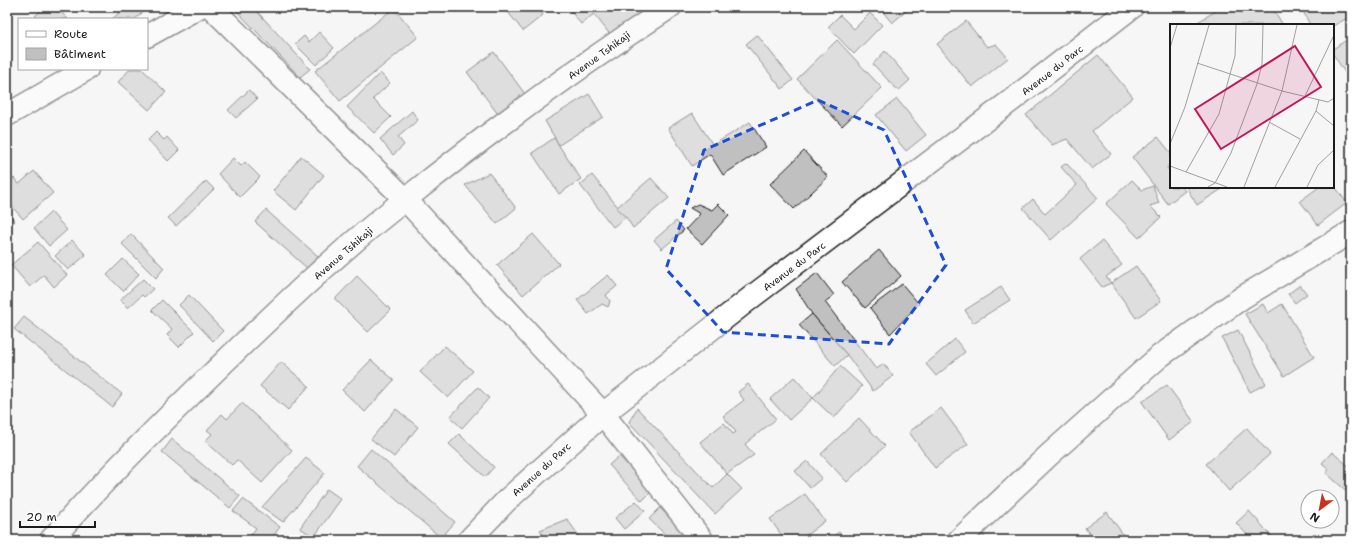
<svg xmlns="http://www.w3.org/2000/svg" width="1358" height="547" viewBox="0 0 1358 547" font-family="'Shantell Sans',sans-serif">
  <style>
    .building { fill: #c0c0c0; stroke: #1c1c1c }
    .lines { fill: none; stroke-linecap: round; stroke-linejoin: round }
    .minor-casing { stroke: #1c1c1c; stroke-width: 25 }
    .minor { stroke: #fff; stroke-width: 22 }
    .marked { fill: none; stroke: #1d4ed8; stroke-width: 3; stroke-dasharray: 8 5; stroke-linejoin: round }
    .labels { text-anchor: middle; stroke-width: 3; stroke-linejoin: round; paint-order: stroke }
    .street-label { font-size: 10px; fill: #1c1c1c; stroke: #fff }
    .inset-road { fill: none; stroke: #9f9f9f; stroke-width: 1 }
    .view { fill: #c2185b; fill-opacity: 0.15; stroke: #c2185b; stroke-width: 2 }
    .inset-edge { fill: none; stroke: #1c1c1c; stroke-width: 2 }
  </style>
  <rect width="100%" height="100%" fill="#f6f6f6"/>
  <filter id="ink" filterUnits="userSpaceOnUse"><feTurbulence type="fractalNoise" baseFrequency=".025" numOctaves="2"/><feDisplacementMap in="SourceGraphic" scale="8" xChannelSelector="R" yChannelSelector="G"/><feConvolveMatrix kernelMatrix="1 2 1 2 8 2 1 2 1" color-interpolation-filters="sRGB"/></filter>
  <g filter="url(#ink)">
    <!-- building -->
    <g class="building">
      <path d="M45,7h11l12,12h-30l-3,-3z"/>
      <path d="M126,7h23l-14,12h-23z"/>
      <path d="M233,7h20l57,62 -10,8z"/>
      <path d="M504,7h33l6,8 -20,16z"/>
      <path d="M573,7h65l5,7 -31,23 -18,-23 -13,10 -12,-15z"/>
      <path d="M879,7h32l-19,16z"/>
      <path d="M1222,7h50l11,18h-90z"/>
      <path d="M1301,7h50v9l-18,10 -23,-1z"/>
      <path d="M394,8l24,29 -78,64 -25,-30z"/>
      <path d="M870,13l12,12 -28,29 -26,-27 12,-12 14,14z"/>
      <path d="M966,21l21,26 9,-3 12,14 -36,29 -35,-43z"/>
      <path d="M319,32l15,16 -18,17 -21,-21 9,-8 5,6z"/>
      <path d="M757,35l36,45 -11,9 -36,-45z"/>
      <path d="M1351,37v45l-18,-28v-5z"/>
      <path d="M837,40l45,48 -40,38 -45,-47z"/>
      <path d="M885,51l25,29 -12,11 -25,-27z"/>
      <path d="M494,52l34,46 -28,19 -33,-45z"/>
      <path d="M1098,55l35,42 -41,34 19,23 -19,15 -25,-30 -15,6 -26,-30z"/>
      <path d="M130,69h12l24,23 -17,18 -31,-28z"/>
      <path d="M380,73l10,10 -17,16 18,18 -17,16 -27,-26z"/>
      <path d="M249,90l8,9 -21,19 -8,-8z"/>
      <path d="M589,94l14,23 -44,28 -14,-24z"/>
      <path d="M897,99l29,36 -20,16 -30,-36z"/>
      <path d="M412,111l6,9 -20,17 6,8 -11,10 -13,-16z"/>
      <path d="M692,113l21,32 37,-23 16,25 -43,28 -13,-21 -18,12 -24,-38z"/>
      <path d="M156,132l8,8 3,-3 12,13 -11,11 -20,-21z"/>
      <path d="M1158,137l13,16v9l-4,6 4,5v14h11l3,4 -17,13 -36,-47z"/>
      <path d="M554,138l27,41 -22,15 -27,-41z"/>
      <path d="M804,151l24,26 -34,32 -24,-25z"/>
      <path d="M301,156l23,19 -28,35 -23,-19z"/>
      <path d="M233,158l8,8 4,-4 15,15 -20,20 -22,-23z"/>
      <path d="M1066,163l32,35 -47,42 -28,-32 10,-9 12,15 32,-29 -16,-18z"/>
      <path d="M34,171l19,22 -30,26 -16,-18v-17l7,-6 5,6z"/>
      <path d="M489,173l27,35 -19,16 -32,-39z"/>
      <path d="M592,175l34,42 -13,10 -33,-42z"/>
      <path d="M651,178l18,20 -36,30 -7,-11 -10,-9z"/>
      <path d="M1132,180l10,10 11,-4 6,17 -9,3 11,11 -22,21 -33,-34z"/>
      <path d="M206,181l8,8 -38,37 -8,-8z"/>
      <path d="M1333,184l14,19 -29,22 -18,-24 19,-14h14z"/>
      <path d="M1186,187h39l-28,18z"/>
      <path d="M698,204l14,6 6,-6 11,11 -27,29 -16,-15 14,-15 -10,-6z"/>
      <path d="M266,210l53,47 -11,12 -53,-47z"/>
      <path d="M7,212l8,9 -8,7z"/>
      <path d="M51,212l16,18 -18,16 -15,-18z"/>
      <path d="M676,221l8,9 -22,19 -8,-9z"/>
      <path d="M131,234l33,34 -8,10 -34,-34z"/>
      <path d="M533,234l26,30 -36,31 -26,-30z"/>
      <path d="M72,240l14,15 -18,15 -13,-14z"/>
      <path d="M1102,241l20,24 -16,12 5,6 -9,4 -22,-28z"/>
      <path d="M38,242l29,33 -13,12 -10,-12 -14,12 -19,-22z"/>
      <path d="M879,250l22,26 -36,32 -23,-26z"/>
      <path d="M123,259l16,15 -16,17 -16,-16z"/>
      <path d="M1136,266l25,35 -25,17 -25,-35z"/>
      <path d="M817,273l17,22 -9,7 51,67 8,-5 9,12 -20,15 -26,-36 -35,-41 -16,-25z"/>
      <path d="M608,275l9,11 -11,9 4,6 -2,6 -6,-3 -14,10 -11,-14z"/>
      <path d="M357,276l34,34 -23,22 -33,-33z"/>
      <path d="M143,279l10,10 -9,8 -2,-2 -14,13 -8,-8z"/>
      <path d="M902,284l17,20 -29,30 -20,-26z"/>
      <path d="M1300,285l7,9 -12,9 -7,-9z"/>
      <path d="M1001,287l9,13 -37,23 -8,-13z"/>
      <path d="M189,295l34,36 -10,10 -34,-36z"/>
      <path d="M162,300l32,32 -15,15 -12,-12 5,-6 -20,-19z"/>
      <path d="M1263,304l5,9 14,-9 32,53 -30,19 -39,-62z"/>
      <path d="M812,314l35,41 -12,11 -36,-41z"/>
      <path d="M24,317l98,77 -10,13 -98,-78z"/>
      <path d="M1238,330l28,54 -16,8 -28,-54z"/>
      <path d="M955,339l10,13 -29,24 -10,-12z"/>
      <path d="M445,346l28,25 -25,27 -28,-26z"/>
      <path d="M371,360l23,20 -29,32 -23,-22z"/>
      <path d="M281,362l28,24 -21,24 -28,-24z"/>
      <path d="M840,366l22,20 -28,32 -21,-20z"/>
      <path d="M794,377l19,21 -24,22 -19,-21z"/>
      <path d="M748,384l28,35 -31,25 9,11 -27,19 -27,-32 24,-19 9,11 3,-2 -13,-16 21,-16 -6,-8z"/>
      <path d="M1167,385l27,37 -25,18 -27,-38z"/>
      <path d="M478,387l11,11 -27,30 -12,-11z"/>
      <path d="M242,403l50,47 -30,33 -25,-23 -5,5 -27,-24 7,-7 -5,-4 15,-16 5,5z"/>
      <path d="M637,408l76,80 14,-14 15,15 -27,25 -86,-92z"/>
      <path d="M941,408l27,36 -33,24 -26,-36z"/>
      <path d="M396,409l22,18 -24,30 -23,-18z"/>
      <path d="M859,418l26,28 -38,36 -26,-28z"/>
      <path d="M1247,428l23,26 -41,37 -23,-27z"/>
      <path d="M459,434l35,33 -9,10 -36,-33z"/>
      <path d="M172,439l68,57 -10,12 -68,-56z"/>
      <path d="M371,449l84,73 -14,16 -84,-72z"/>
      <path d="M1332,452l19,16v27l-25,-22 3,-4 -7,-6z"/>
      <path d="M619,456l33,35 -10,10 -33,-36z"/>
      <path d="M306,458l19,15 -42,49 -21,-15z"/>
      <path d="M807,461l15,17 -12,10 -15,-17z"/>
      <path d="M327,489l14,10 -27,38 -14,-9z"/>
      <path d="M805,494l20,27 -25,19h-15l-15,-21z"/>
      <path d="M243,499l37,28 -10,13h-23l9,-12 -23,-17z"/>
      <path d="M636,501l9,10 -21,18 -9,-11z"/>
      <path d="M660,508l23,24 -8,8h-4l-22,-21z"/>
      <path d="M1249,511l26,29h-23l-16,-17z"/>
      <path d="M1107,512l20,28h-33l-9,-12z"/>
      <path d="M567,519l15,21h-35l-7,-10z"/>
      <path d="M839,532l6,8h-18z"/>
      <path d="M981,532l6,8h-17z"/>
    </g>
    <g class="lines">
      <!-- minor casing -->
      <g class="minor-casing">
        <g id="minor">
          <path d="M211,7l194,192 198,215 99,126"/>
          <path d="M147,36l52,-29"/>
          <path d="M7,115l80,-46"/>
          <path d="M51,540c52,-59 107,-114 163,-168 62,-60 125,-121 193,-174 84,-67 172,-132 263,-191"/>
          <path d="M469,540l38,-40 96,-86 150,-118 251,-190 128,-99"/>
          <path d="M959,540l90,-85 111,-99 83,-59 108,-65"/>
        </g>
      </g>
      <!-- minor -->
      <use href="#minor" class="minor"/>
    </g>
  </g>
  <!-- marked area -->
  <path d="M0 0H1358V547H0ZM818,100l66,30 62,135 -57,79 -166,-12 -57,-63 38,-119z" fill="#f6f6f6" fill-opacity=".55" fill-rule="evenodd"/>
  <path class="marked" d="M818,100l66,30 62,135 -57,79 -166,-12 -57,-63 38,-119z"/>
  <g class="labels">
    <!-- street labels -->
    <g class="street-label">
      <text transform="translate(599 55) rotate(-36)" y="4">Avenue Tshikaji</text>
      <text transform="translate(1052 70) rotate(-38)" y="4">Avenue du Parc</text>
      <text transform="translate(343 253) rotate(-41)" y="4">Avenue Tshikaji</text>
      <text transform="translate(794 266) rotate(-37)" y="4">Avenue du Parc</text>
      <text transform="translate(541 469) rotate(-42)" y="4">Avenue du Parc</text>
    </g>
  </g>
  <!-- overview -->
  <g transform="translate(1170 24)">
    <rect width="164" height="164" fill="#f6f6f6"/>
    <path class="inset-road" d="M0,24l7,-23M27,39l85,28 46,11 6,-4M135,72l29,-61M146,87l18,15M99,98l31,17M0,120l15,-37 24,-82M0,142l57,21M16,148l33,-58 16,-58 1,-31M38,163l7,-4 16,-30 26,-69 5,-20 1,-39M74,163l38,-96 15,-66M105,163l41,-76 3,-11M137,163l11,-22 16,-15"/>
    <path class="view" d="M125,22l26,41 -100,62 -26,-40z"/>
    <rect width="164" height="164" class="inset-edge"/>
  </g>
  <!-- margin -->
  <rect width="1358" height="547" fill="none" stroke="#fff" stroke-width="24"/>
  <rect x="12" y="12" width="1334" height="523" fill="none" stroke="#1c1c1c" stroke-width="1.5" filter="url(#ink)"/>
  <!-- legend -->
  <rect x="18" y="18" width="130" height="52" fill="#ffffff" stroke="#a4a4a4"/>
  <rect x="26" y="31" width="20" height="6" fill="#ffffff" stroke="#a4a4a4"/>
  <text x="54" y="38" font-size="12" fill="#1c1c1c">Route</text>
  <rect x="26" y="48" width="20" height="12" fill="#c0c0c0" stroke="#a4a4a4"/>
  <text x="54" y="58" font-size="12" fill="#1c1c1c">Bâtiment</text>
  <!-- north arrow -->
  <g transform="translate(1320 509) rotate(212)"><circle r="19" fill="#ffffff" stroke="#a4a4a4"/>
  <path d="M0-3L7 15L0 10L-7 15Z" fill="#c8321e"/>
  <text y="-6" font-size="11" font-weight="bold" text-anchor="middle" fill="#1c1c1c">N</text>
  </g>
  <!-- scale -->
  <path d="M20 521v6h75v-6" fill="none" stroke="#1c1c1c" stroke-width="2"/>
  <text x="26" y="521" font-size="12" fill="#1c1c1c" stroke="#ffffff" stroke-width="3" paint-order="stroke">20 m</text>
</svg>
